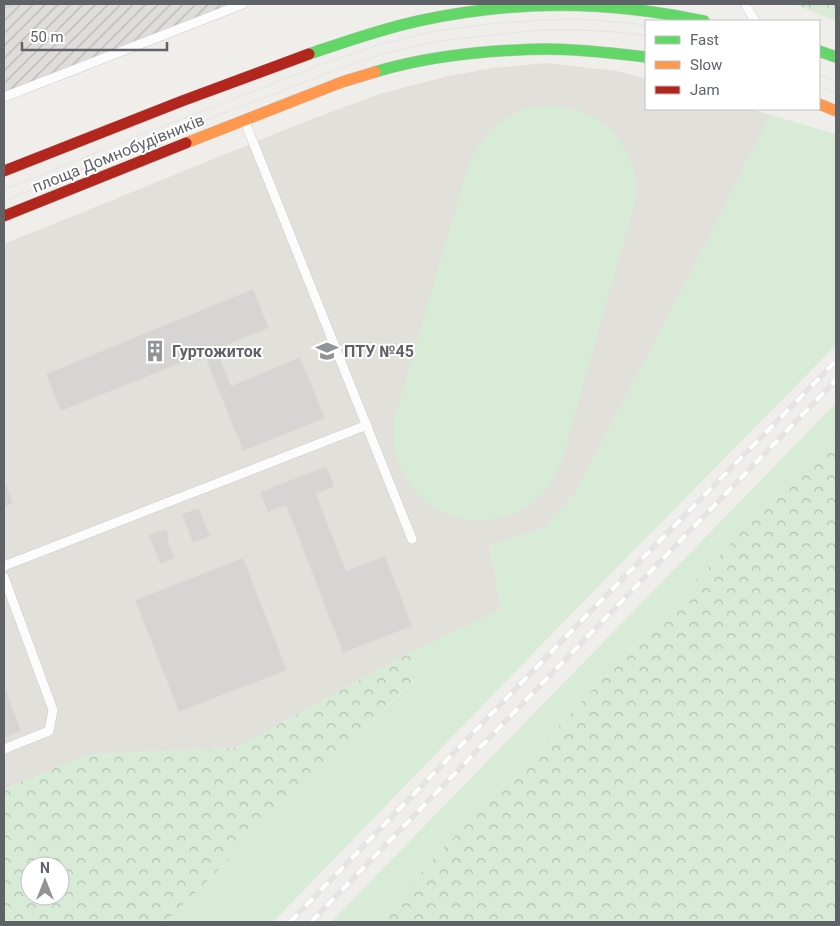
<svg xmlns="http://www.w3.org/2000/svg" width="840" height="926" viewBox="0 0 840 926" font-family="Roboto,sans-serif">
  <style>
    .industrial { fill: url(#industrial-furrows) }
    .education { fill: #e2e0da }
    .grass { fill: #d8ebd6 }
    .forest { fill: url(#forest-crowns); fill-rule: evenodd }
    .building { fill: #d6d5d3; stroke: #deddd9 }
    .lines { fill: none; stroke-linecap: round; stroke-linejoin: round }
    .lane-casing { stroke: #cbcccc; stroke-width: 10 }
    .fast-casing { stroke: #cacacb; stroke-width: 12 }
    .slow-casing { stroke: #cacacb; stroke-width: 12 }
    .jam-casing { stroke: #cacacb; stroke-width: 12 }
    .lane { stroke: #fdfcfc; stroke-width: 9 }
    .fast { stroke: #63d668; stroke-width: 11 }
    .slow { stroke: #ff974d; stroke-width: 11 }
    .jam { stroke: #b3261e; stroke-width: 11 }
    .tram { stroke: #e4e4e4; stroke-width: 1 }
    .rail-casing { stroke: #e4e4e4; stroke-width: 5.5 }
    .rail { stroke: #fff; stroke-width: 4; stroke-dasharray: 11; stroke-linecap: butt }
    .labels { text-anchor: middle; stroke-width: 4; stroke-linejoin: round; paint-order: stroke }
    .street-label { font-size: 16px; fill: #5f6368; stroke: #fff }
    .poi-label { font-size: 16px; font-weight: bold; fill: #5f6368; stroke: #fff; text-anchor: start }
  </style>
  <defs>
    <pattern id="industrial-furrows" width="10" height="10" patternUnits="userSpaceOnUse" patternTransform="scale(1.25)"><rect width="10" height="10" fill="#dfddda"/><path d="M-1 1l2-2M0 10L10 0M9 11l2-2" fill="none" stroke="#b8b7b5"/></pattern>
    <pattern id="forest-crowns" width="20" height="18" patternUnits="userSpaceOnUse" patternTransform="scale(1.25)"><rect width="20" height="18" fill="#d8ebd6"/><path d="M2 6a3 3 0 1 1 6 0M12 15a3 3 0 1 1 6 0" fill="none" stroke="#b2c2b1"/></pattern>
  </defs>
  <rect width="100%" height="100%" fill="#efeeea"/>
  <!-- industrial -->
  <path class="industrial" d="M4,4h239l-239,93z"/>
  <!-- education -->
  <path class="education" d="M546,63l71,8 29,8v30h103l22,6 -73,144 -123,234 -32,36 -54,16 12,65 -90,42 -175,96 -147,6 -85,35v-545l303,-123 72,-27 69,-18 46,-8z"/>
  <!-- grass -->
  <g class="grass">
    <path d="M553,106c8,1 18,2 26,4 31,11 54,41 57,72 1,5 0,11 0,16l-73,259c-5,13 -10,25 -20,36 -46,49 -127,29 -146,-35 -4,-12 -3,-25 -3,-38l74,-254c12,-30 33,-51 65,-59 6,-1 13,-1 20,-1z"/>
    <path d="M771,115l65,19v211l-257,261 -306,316h-108l251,-243 -5,-27 90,-42 -12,-65 54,-16 32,-36 123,-234z"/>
    <path d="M836,403v29l-462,490h-43z"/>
  </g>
  <!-- forest -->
  <g class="forest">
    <path d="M794,4h42v17z"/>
    <path d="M836,432v490h-462z"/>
    <path d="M411,652l5,26 -251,244h-161v-133l85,-35 147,-6zM30,866h30v30h-30z"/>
  </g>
  <!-- building -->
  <g class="building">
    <path d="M4,4h17l-17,6z"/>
    <path d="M253,289l16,39 -208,83 -15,-37z"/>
    <path d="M216,349l15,37 69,-29 25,61 -82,33 -39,-97z"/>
    <path d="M327,466l7,21 -18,7 30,77 39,-15 27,70 -69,27 -57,-148 -18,7 -8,-20z"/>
    <path d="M4,480l9,23 -9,4z"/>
    <path d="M199,508l11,28 -17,7 -11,-29z"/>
    <path d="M166,529l3,9h-2l8,20 -15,6 -11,-29z"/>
    <path d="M243,558l44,112 -108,42 -44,-112z"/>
    <path d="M4,685l17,46 -17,7z"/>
  </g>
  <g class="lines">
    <!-- lane casing -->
    <g class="lane-casing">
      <g id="lane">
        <path d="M745,4l10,17"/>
        <path d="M4,97l239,-93"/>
        <path d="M245,122l167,417"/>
        <path d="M4,566l363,-141"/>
        <path d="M4,577l49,133 -4,21 -45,18"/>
      </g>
    </g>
    <!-- fast casing -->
    <g class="fast-casing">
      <g id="fast">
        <path d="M819,51l17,6"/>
        <path d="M309,54c36,-12 72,-25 109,-33 99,-21 187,-21 286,0"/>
        <path d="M375,72c53,-16 116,-22 171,-23 33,0 67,4 100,8"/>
      </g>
    </g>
    <!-- slow casing -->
    <g class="slow-casing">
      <g id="slow">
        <path d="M819,104l17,7"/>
        <path d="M186,143l156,-61 33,-10"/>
      </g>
    </g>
    <!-- jam casing -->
    <g class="jam-casing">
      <g id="jam">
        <path d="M4,171l178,-70 127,-47"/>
        <path d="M4,216l182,-73"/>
      </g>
    </g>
    <!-- lane -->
    <use href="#lane" class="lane"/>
    <!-- fast -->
    <use href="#fast" class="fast"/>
    <!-- slow -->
    <use href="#slow" class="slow"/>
    <!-- jam -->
    <use href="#jam" class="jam"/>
    <!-- tram -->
    <g class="tram">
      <path d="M819,75l17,6"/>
      <path d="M819,87l17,6"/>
      <path d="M4,190l106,-43 221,-86 51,-17 53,-13 54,-7 52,-4 39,-1 38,3 28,3"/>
      <path d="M4,201l132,-54 200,-77 51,-17 51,-12 103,-11h38l38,2 29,4"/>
    </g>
    <!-- rail casing -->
    <g class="rail-casing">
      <g id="rail">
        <path d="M290,922l299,-309 247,-252"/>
        <path d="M311,922l525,-542"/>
      </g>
    </g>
    <!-- rail -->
    <use href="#rail" class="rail"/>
  </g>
  <!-- icons -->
  <defs>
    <g id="building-bare" transform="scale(1.725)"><path d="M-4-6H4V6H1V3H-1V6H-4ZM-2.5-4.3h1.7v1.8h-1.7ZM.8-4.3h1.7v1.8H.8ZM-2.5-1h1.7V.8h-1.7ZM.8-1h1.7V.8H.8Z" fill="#919496" stroke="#fff" stroke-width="2.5" paint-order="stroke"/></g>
    <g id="university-bare" transform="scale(1.725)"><path d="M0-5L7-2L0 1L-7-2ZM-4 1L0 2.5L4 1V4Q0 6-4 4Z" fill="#919496" stroke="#fff" stroke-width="2.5" paint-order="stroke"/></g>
  </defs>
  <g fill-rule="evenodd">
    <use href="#building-bare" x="155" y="351"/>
    <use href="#university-bare" x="327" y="351"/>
  </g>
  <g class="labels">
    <!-- street labels -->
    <g class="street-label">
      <text transform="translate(118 153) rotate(-22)" y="6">площа Домнобудівників</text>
    </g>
    <!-- poi labels -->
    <g class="poi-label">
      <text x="172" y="357">Гуртожиток</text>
      <text x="344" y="357">ПТУ №45</text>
    </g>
  </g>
  <!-- border -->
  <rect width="840" height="926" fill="none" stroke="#5f6368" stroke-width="10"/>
  <!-- legend -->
  <rect x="645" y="20" width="175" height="90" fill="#ffffff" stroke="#bfc1c3"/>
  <rect x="655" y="36" width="25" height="8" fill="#63d668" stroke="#bfc1c3"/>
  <text x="690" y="45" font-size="15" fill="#5f6368">Fast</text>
  <rect x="655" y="61" width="25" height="8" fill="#ff974d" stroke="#bfc1c3"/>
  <text x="690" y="70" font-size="15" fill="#5f6368">Slow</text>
  <rect x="655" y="86" width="25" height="8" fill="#b3261e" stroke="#bfc1c3"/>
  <text x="690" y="95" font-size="15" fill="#5f6368">Jam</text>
  <!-- north arrow -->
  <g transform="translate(45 881)"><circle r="24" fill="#ffffff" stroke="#bfc1c3"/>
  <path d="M0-4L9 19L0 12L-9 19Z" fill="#919496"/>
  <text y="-8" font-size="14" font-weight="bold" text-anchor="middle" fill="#5f6368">N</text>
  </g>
  <!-- scale -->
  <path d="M22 42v8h145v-8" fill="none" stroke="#5f6368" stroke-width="2.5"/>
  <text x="30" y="42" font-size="15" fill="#5f6368" stroke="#ffffff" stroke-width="4" paint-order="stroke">50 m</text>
</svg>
